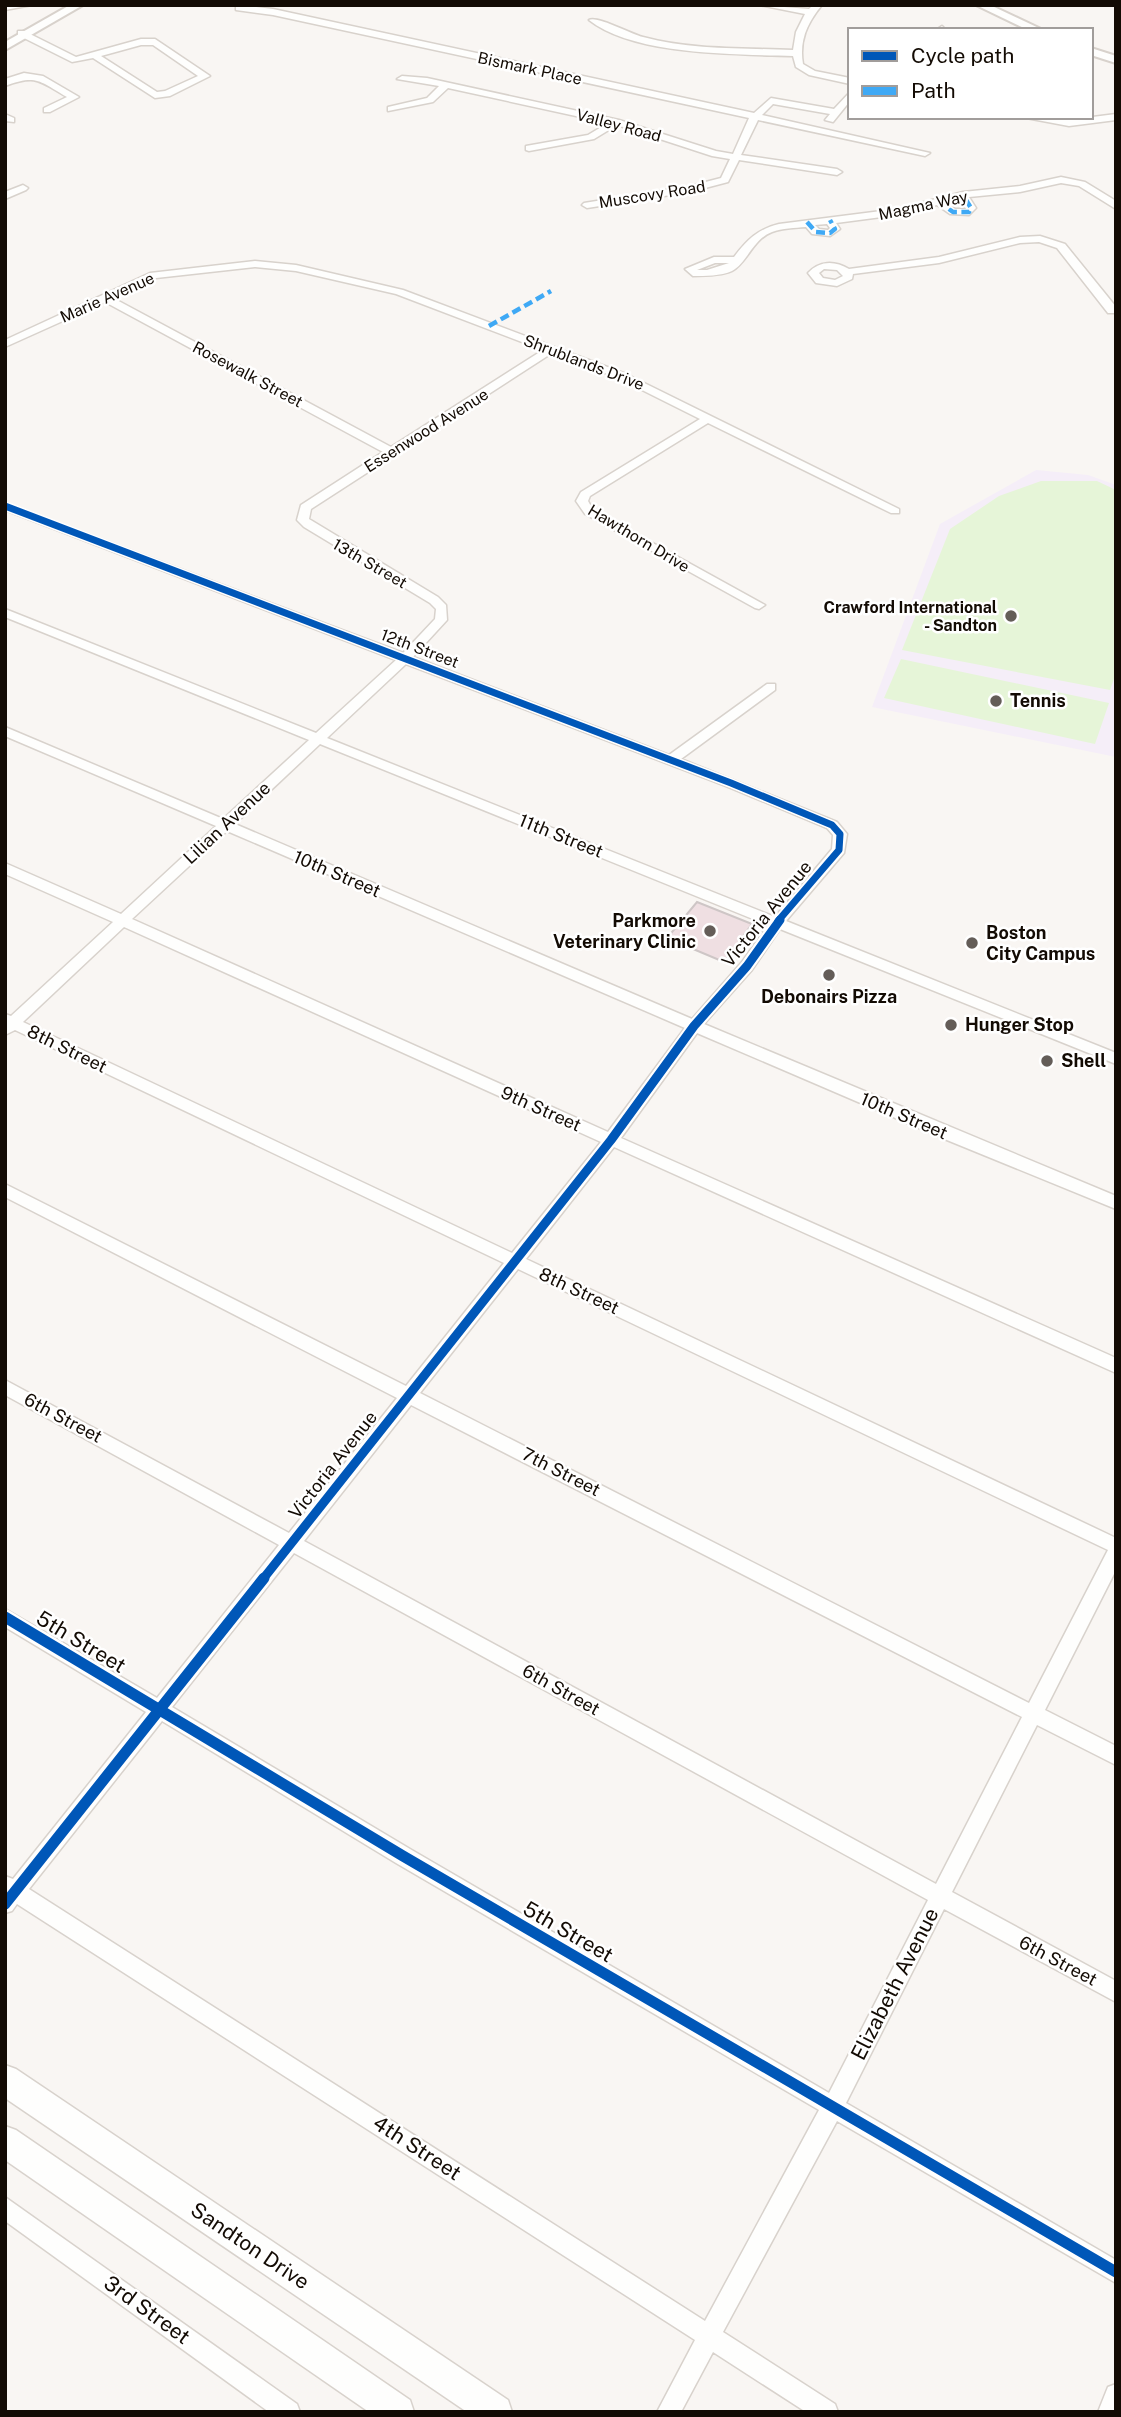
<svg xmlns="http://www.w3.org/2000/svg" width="1121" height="2417" viewBox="0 0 1121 2417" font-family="'Public Sans',sans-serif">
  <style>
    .education { fill: #f5eef8 }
    .green { fill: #e6f5d8 }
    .building { fill: #efdfe2; stroke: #cec6c6; stroke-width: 2 }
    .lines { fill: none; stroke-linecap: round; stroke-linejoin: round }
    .minor-casing { stroke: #d8d2cc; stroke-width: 3 }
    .tertiary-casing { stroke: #d8d2cc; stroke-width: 4 }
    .secondary-casing { stroke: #d8d2cc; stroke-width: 3 }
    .minor { fill: #fefefd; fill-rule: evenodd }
    .tertiary { fill: #fefefd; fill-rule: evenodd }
    .secondary { fill: #fefefd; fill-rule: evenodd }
    .quiet { stroke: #3fa9f5; stroke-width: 4.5; stroke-dasharray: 9 4.5; stroke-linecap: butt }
    .cycleway-far2-casing { stroke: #fff; stroke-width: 10 }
    .cycleway-far1-casing { stroke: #fff; stroke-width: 13 }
    .cycleway-casing { stroke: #fff; stroke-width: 16 }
    .cycleway-far2 { stroke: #0057b8; stroke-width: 7 }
    .cycleway-far1 { stroke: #0057b8; stroke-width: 9 }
    .cycleway { stroke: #0057b8; stroke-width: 11 }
    .poi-dot { fill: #645d58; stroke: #fff; stroke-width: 2.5 }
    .labels { text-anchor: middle; stroke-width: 5; stroke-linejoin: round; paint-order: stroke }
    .far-street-label { font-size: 16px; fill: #130b04; stroke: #fff }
    .far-poi-label { font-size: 16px; font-weight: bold; fill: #130b04; stroke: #fff; text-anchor: end }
    .poi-label { font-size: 18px; font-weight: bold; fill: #130b04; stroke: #fff; text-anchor: start }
    .street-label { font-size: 18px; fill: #130b04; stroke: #fff }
    .near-street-label { font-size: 21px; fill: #130b04; stroke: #fff }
  </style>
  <rect width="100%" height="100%" fill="#f9f6f3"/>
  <!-- education -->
  <path class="education" d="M1036,470l52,5 28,10v272l-244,-50 68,-183z"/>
  <!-- green -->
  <g class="green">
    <path d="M1041,481h56l19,9v183l-6,17 -208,-40 48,-121 49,-33z"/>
    <path d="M901,659l208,44 -14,41 -211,-46z"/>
  </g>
  <!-- building -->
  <path class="building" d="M697,902l55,22 -28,38 -57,-24z"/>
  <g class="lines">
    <!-- minor casing -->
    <g class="minor-casing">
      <g id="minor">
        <path d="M5,5h27l-27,5z"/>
        <path d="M239,5l34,4 481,104 17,-15 63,11 16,-17v9l-17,21 -8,-2 5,-6 -57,-10 -11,11 168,38 -5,3 -167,-36 -17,35 96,14 5,3 -5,3 -98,-15 -11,22 -38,10 -103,16 -5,-3 2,-2 106,-17 31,-8 9,-19 -18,-3 -95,-31 -23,14 -65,12 -3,-1v-4l62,-11 20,-12 -160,-35 -15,14 -45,9v-4l39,-9 12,-12 -42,-7 5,-3 25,2 192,42 97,31 17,3 16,-36 -476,-103 -37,-5v-4z"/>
        <path d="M759,5l50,4 4,-4h9c-15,18 -23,36 -19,59l12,7 35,7v6l-41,-9 -13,-8 -3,-11c-57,-2 -158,0 -204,-36 7,-5 42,14 54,17 48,13 100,11 150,13l3,-18 9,-18z"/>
        <path d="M942,26l4,4h-10z"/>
        <path d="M18,31h6l52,26 65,-18h14l55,37 -40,20 -15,2 -62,-40 -21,4 -54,-27zM141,45h12l45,31 -33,15 -8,1 -56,-36z"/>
        <path d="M24,73l19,3 36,21 -29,15h-6v-4l23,-11c-28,-16 -30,-23 -62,-11v-7z"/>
        <path d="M5,114l9,4v4l-9,-1z"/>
        <path d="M1116,114v6l-47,6 -48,-9 48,3z"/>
        <path d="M1061,177l24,5 31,19v8l-37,-23 -18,-3 -41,9 -51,5 7,11 -7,7 -19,-1 -13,-9 -40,10 -61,8 4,6 -10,7 -18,-2 -6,-7c-11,1 -24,1 -34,5 -19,7 -25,31 -40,39 -11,5 -27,5 -39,5l-8,-7 29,-12h20c13,-17 24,-28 45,-33l118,-15 66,-17 57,-6zM960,199l6,10h-11l-9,-7zM827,224l3,4 -2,2 -9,-1 -4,-4zM715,263h14l-22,7h-10z"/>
        <path d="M23,185l5,3 -2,2 -21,9v-7z"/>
        <path d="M1040,236l25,8 51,63v6h-8l-51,-65 -18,-6 -19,1 -81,20 -86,11 -1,5 -15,7 -21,-3 -8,-10c11,-12 26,-13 41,-4l90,-12 81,-20zM824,269l13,1 6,6 -8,4 -12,-2 -4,-5z"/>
        <path d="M255,261l41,4 107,25 223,84 273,135v4h-8l-183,-90 -118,73 -2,5 5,9 172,95 -6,4 -4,-1 -170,-94 -9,-13 5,-9 119,-73 -82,-41 -66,-25 -241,156 -2,10 129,78 8,8 1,15 -34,37 256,98 98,-71h8v6l-94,69 156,63 10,12 -3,19 -58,68 330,132v11l-336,-135 -28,41 -48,54 412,172v13l-174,-71 -245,-105 -76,105 495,220v15l-502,-226 -88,112 590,279v32l-71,140 71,36v19l-79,-40 -85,167 164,89v21l-172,-93 -98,194 270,157v23l-279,-162 -114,211 112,72 3,8h-32l-93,-60 -32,60h-24l38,-72 -678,-436 -5,7 -7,2v-37l8,3 133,-167 -141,-85v-18l152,89 122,-153 -274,-150v-15l284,153 108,-135 -392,-201v-13l401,202 98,-123 -489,-233 -10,5v-21l6,2 102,-94 -108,-48v-11l116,51 95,-88 -211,-90v-9l218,92 86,-79 -304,-123v-8l311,124 80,-73 -391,-150v-7l398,150 32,-34 1,-10 -6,-6 -126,-76 -7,-7 4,-15 82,-53 -278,-150 -100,45v-7l145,-67zM255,267l41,4 100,23 147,56 -152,97 -278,-149 43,-20zM406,664l320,122 101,42 6,7 -1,14 -57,68 -448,-179zM320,744l448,181 -26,37 -50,57 -457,-195zM227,831l458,197 -77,104 -476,-213zM124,927l477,215 -89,111 -489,-231zM518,1269l590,281 -79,153 -609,-310zM411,1405l611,312 -86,167 -632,-343zM294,1553l634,347 -99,193 -419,-244 -238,-142zM162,1721l234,142 423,247 -114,211 -676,-432z"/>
        <path d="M5,2197l292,207 3,8h-31l-264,-191z"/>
        <path d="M1116,2384v28h-18l10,-25z"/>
      </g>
    </g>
    <!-- tertiary casing -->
    <g class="tertiary-casing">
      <g id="tertiary">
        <path d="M70,5h13l-78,45v-8z"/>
        <path d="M976,5h14l53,25h-15z"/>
        <path d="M1091,48l25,8v7l-25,-8z"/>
      </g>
    </g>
    <!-- secondary casing -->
    <g class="secondary-casing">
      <g id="secondary">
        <path d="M5,2065l11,4 492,331 4,12h-45l-462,-314z"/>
        <path d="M5,2126l11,4 394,270 4,12h-45l-364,-252z"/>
      </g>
    </g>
    <!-- minor -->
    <use href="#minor" class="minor"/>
    <!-- tertiary -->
    <use href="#tertiary" class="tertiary"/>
    <!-- secondary -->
    <use href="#secondary" class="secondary"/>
    <!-- quiet -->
    <g class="quiet">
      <path d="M938,201l15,11h16l2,-4 -8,-13"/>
      <path d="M807,222l9,10 14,1 5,-4 -5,-9"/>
      <path d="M489,326l62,-35"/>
    </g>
    <!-- cycleway-far2 casing -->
    <g class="cycleway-far2-casing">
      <path id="cycleway-far2" d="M5,506l726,277 101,42 8,9 -1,16 -61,71"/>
    </g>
    <!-- cycleway-far1 casing -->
    <g class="cycleway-far1-casing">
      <path id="cycleway-far1" d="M263,1579l348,-439 83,-114 53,-60 33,-46"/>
    </g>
    <!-- cycleway casing -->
    <g class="cycleway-casing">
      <g id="cycleway">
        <path d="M5,1617l398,239 713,416"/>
        <path d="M5,1904l259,-326"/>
      </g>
    </g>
    <!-- cycleway-far2 -->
    <use href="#cycleway-far2" class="cycleway-far2"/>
    <!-- cycleway-far1 -->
    <use href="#cycleway-far1" class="cycleway-far1"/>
    <!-- cycleway -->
    <use href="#cycleway" class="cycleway"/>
  </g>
  <!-- markers -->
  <g class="poi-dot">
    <circle cx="1011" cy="616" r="7"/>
    <circle cx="996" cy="701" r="7"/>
    <circle cx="710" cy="931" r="7"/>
    <circle cx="972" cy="943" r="7"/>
    <circle cx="829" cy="975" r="7"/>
    <circle cx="951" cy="1025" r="7"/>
    <circle cx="1047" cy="1061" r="7"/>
  </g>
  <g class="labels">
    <!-- far-street labels -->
    <g class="far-street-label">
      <text transform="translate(530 68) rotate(12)" y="6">Bismark Place</text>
      <text transform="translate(619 125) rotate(15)" y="6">Valley Road</text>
      <text transform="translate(652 194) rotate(-9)" y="6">Muscovy Road</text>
      <text transform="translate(923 205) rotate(-12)" y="6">Magma Way</text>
      <text transform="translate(107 297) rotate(-24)" y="6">Marie Avenue</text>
      <text transform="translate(584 362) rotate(21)" y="6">Shrublands Drive</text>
      <text transform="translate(248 374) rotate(28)" y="6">Rosewalk Street</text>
      <text transform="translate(426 430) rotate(-32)" y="6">Essenwood Avenue</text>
      <text transform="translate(639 538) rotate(31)" y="6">Hawthorn Drive</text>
      <text transform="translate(370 563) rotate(30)" y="6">13th Street</text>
      <text transform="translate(420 648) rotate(21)" y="6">12th Street</text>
    </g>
    <!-- far-poi labels -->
    <g class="far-poi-label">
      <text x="997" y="613">Crawford International<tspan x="997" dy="18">- Sandton</tspan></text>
    </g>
    <!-- poi labels -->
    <g class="poi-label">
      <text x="1010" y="707">Tennis</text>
      <text x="696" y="927" text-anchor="end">Parkmore<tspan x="696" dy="21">Veterinary Clinic</tspan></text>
      <text x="986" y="939">Boston<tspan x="986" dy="21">City Campus</tspan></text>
      <text x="829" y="1003" text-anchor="middle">Debonairs Pizza</text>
      <text x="965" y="1031">Hunger Stop</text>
      <text x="1061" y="1067">Shell</text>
    </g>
    <!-- street labels -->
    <g class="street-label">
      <text transform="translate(227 823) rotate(-43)" y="6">Lilian Avenue</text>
      <text transform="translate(561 836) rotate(22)" y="6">11th Street</text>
      <text transform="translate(337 874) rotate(23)" y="6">10th Street</text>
      <text transform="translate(767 914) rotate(-51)" y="6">Victoria Avenue</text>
      <text transform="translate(67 1049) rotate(26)" y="6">8th Street</text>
      <text transform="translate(541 1109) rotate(24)" y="6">9th Street</text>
      <text transform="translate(904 1116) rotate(23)" y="6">10th Street</text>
      <text transform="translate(579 1291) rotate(25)" y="6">8th Street</text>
      <text transform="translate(63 1418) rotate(28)" y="6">6th Street</text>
      <text transform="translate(333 1465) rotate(-52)" y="6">Victoria Avenue</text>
      <text transform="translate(561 1472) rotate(27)" y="6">7th Street</text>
      <text transform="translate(561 1690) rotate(29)" y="6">6th Street</text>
      <text transform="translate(1058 1961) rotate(28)" y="6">6th Street</text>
    </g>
    <!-- near-street labels -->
    <g class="near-street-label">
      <text transform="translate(81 1642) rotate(31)" y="7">5th Street</text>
      <text transform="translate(568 1932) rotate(30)" y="7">5th Street</text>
      <text transform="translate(895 1984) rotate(-63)" y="7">Elizabeth Avenue</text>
      <text transform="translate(417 2148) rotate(33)" y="7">4th Street</text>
      <text transform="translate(250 2246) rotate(34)" y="7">Sandton Drive</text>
      <text transform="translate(147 2310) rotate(36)" y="7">3rd Street</text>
    </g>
  </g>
  <!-- border -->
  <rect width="1121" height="2417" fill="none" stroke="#130b04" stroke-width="14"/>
  <!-- legend -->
  <rect x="848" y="28" width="245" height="91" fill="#ffffff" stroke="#a19d9b" stroke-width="2"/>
  <rect x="862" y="51" width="35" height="10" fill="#0057b8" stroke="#a19d9b" stroke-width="2"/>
  <text x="911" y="63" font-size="21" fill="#130b04">Cycle path</text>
  <rect x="862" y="86" width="35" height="10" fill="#3fa9f5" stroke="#a19d9b" stroke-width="2"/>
  <text x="911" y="98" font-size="21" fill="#130b04">Path</text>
</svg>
